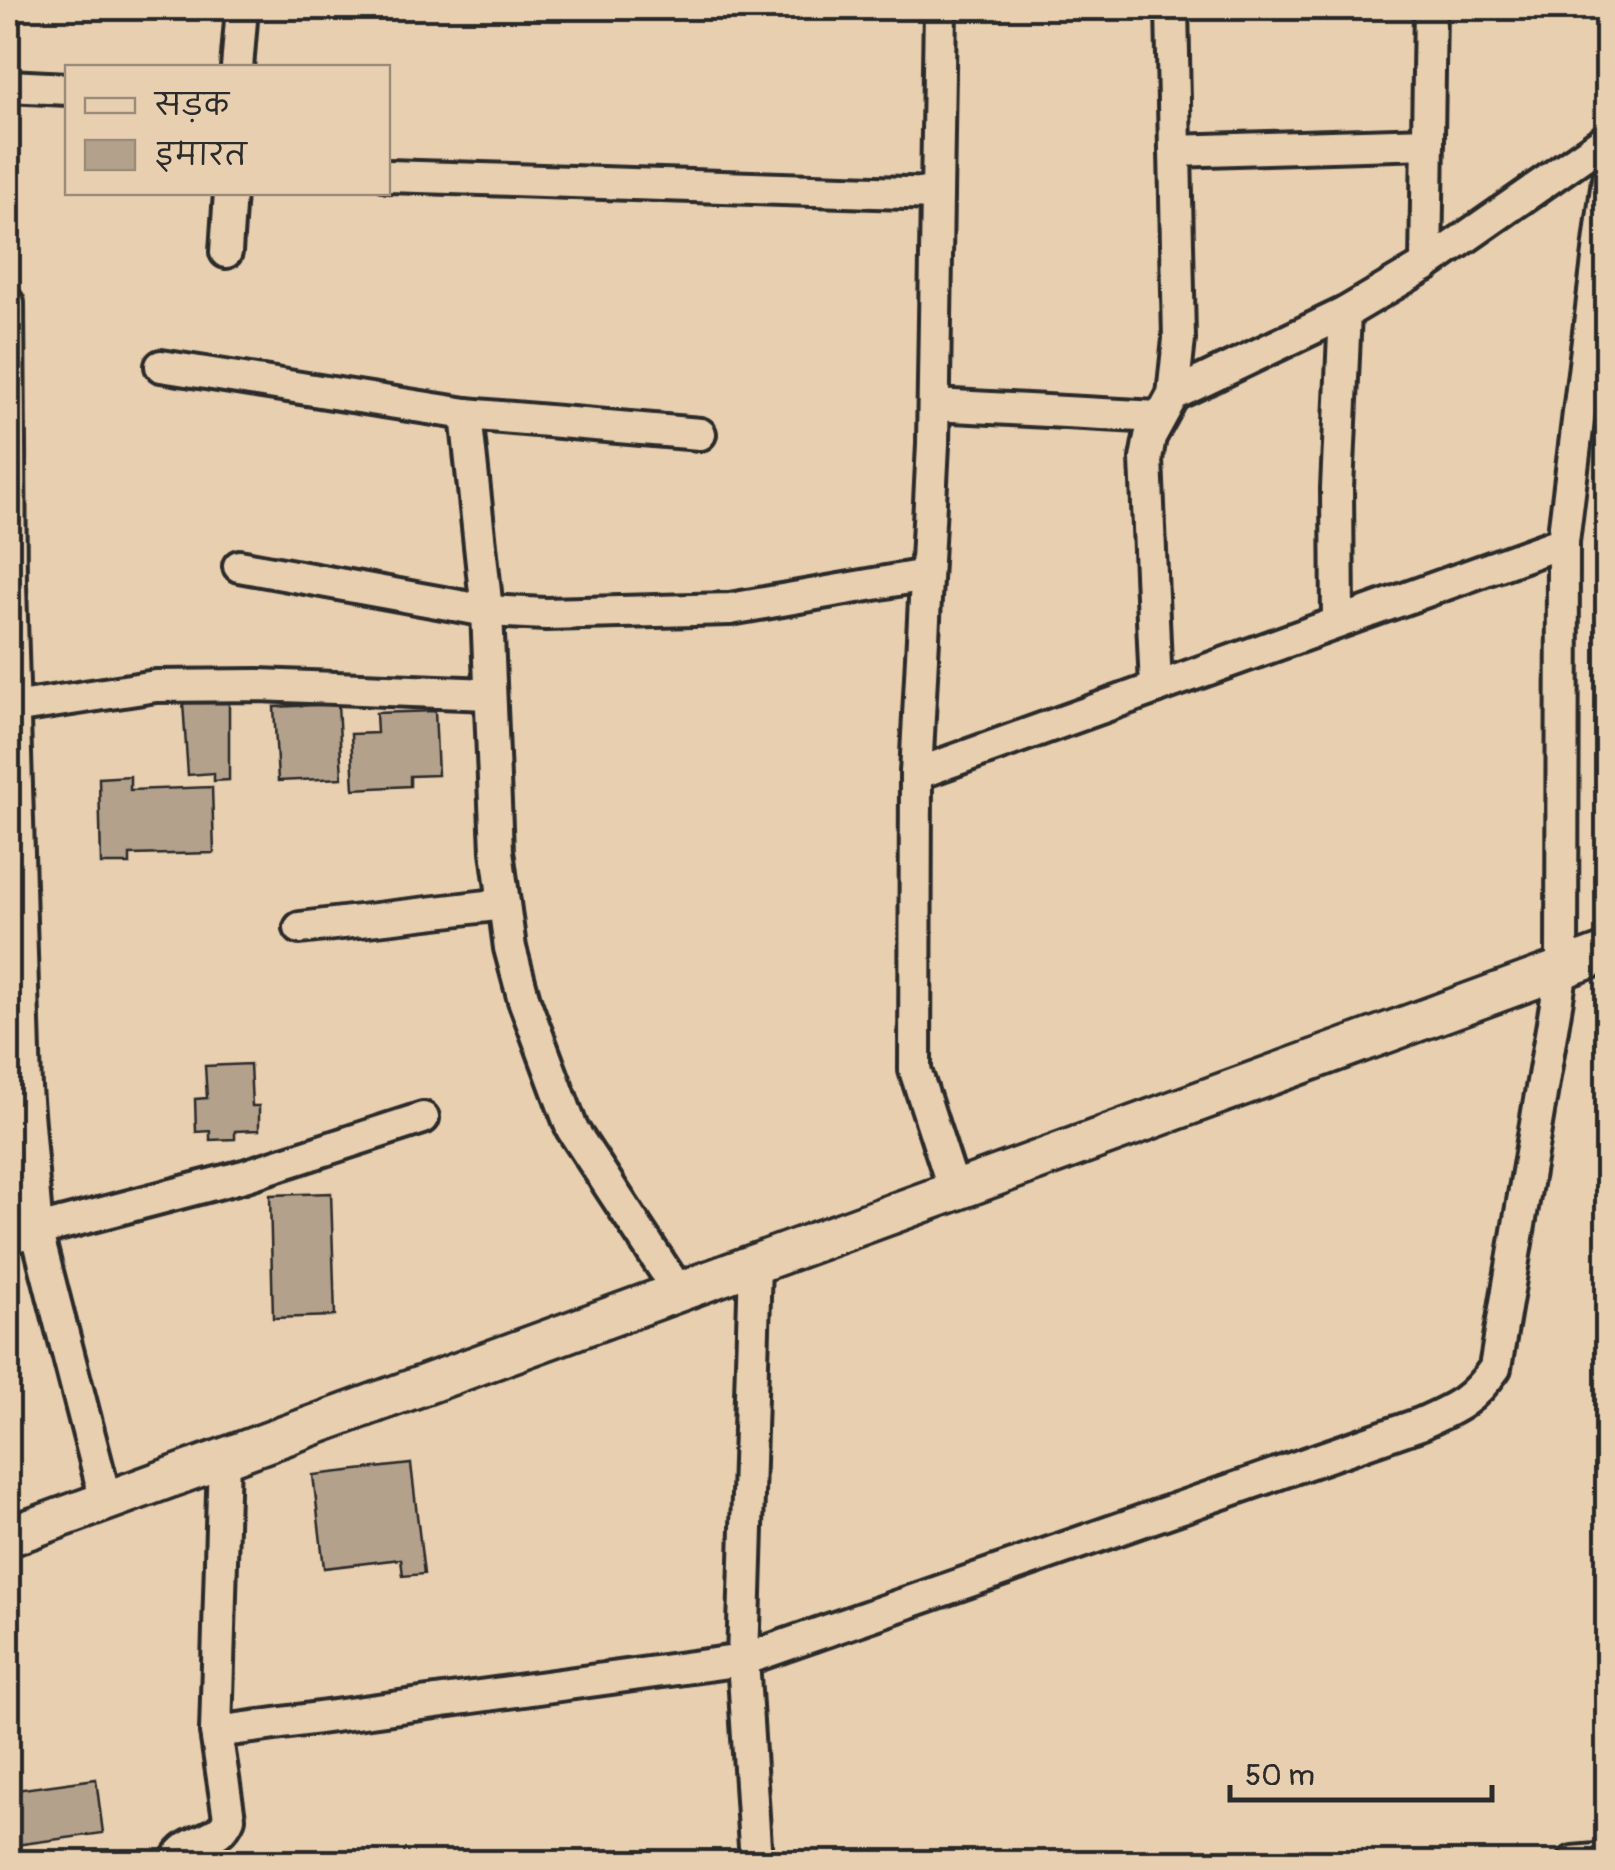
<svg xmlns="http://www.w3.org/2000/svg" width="1615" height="1870" viewBox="0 0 1615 1870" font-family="Pangolin,'Playpen Sans Deva',sans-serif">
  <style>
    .building { fill: #b3a18b; stroke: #2b2b2b; stroke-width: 2.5 }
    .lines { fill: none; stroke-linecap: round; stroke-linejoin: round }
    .minor-casing { stroke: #2b2b2b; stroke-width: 38 }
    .tertiary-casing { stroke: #2b2b2b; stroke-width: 45 }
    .minor { stroke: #e8cfb0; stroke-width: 30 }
    .tertiary { stroke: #e8cfb0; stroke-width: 38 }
  </style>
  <rect width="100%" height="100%" fill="#e8cfb0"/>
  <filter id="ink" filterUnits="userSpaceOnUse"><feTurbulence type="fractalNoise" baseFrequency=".01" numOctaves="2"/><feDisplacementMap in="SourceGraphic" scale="20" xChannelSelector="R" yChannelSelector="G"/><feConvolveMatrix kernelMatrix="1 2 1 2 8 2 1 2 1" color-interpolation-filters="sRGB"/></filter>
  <g filter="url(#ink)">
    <!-- building -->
    <g class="building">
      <path d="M183,703h46v77l-15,1v-8l-26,2z"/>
      <path d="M338,704l4,74 -64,3 -4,-74z"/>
      <path d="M435,711l3,64 -28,1v10l-56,3 -3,-55 26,-1 -1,-20z"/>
      <path d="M130,776v14l82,-3 2,66 -84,2v9h-29l-2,-86z"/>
      <path d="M250,1064l2,42h7v24l-24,1v8l-25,1v-9l-14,1 -1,-33 12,-1 -2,-32z"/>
      <path d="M331,1193l4,123 -62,2 -3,-123z"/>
      <path d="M411,1464l13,110 -21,2 -2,-17 -77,9 -11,-93z"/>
      <path d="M96,1779l7,54 -95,13v-55z"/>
    </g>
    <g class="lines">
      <!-- minor casing -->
      <g class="minor-casing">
        <g id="minor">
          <path d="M940,8l-7,436 -17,330 -1,296 39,120"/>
          <path d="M237,68l5,-60"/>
          <path d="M8,86l60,3"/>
          <path d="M1175,151l253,-8"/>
          <path d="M388,176l549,18"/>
          <path d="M226,252l4,-60"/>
          <path d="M1426,265l4,-257"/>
          <path d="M8,303l2,282 15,503 12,145 69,268"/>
          <path d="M161,366l305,48 234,20"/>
          <path d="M1173,395l172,-82 81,-48 182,-127"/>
          <path d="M934,405l224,12"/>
          <path d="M466,414l21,197 10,240 13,97 14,52 48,129 107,163"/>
          <path d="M239,566l248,45 59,3 184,-5 196,-34"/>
          <path d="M1338,621l-1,-133 8,-175"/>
          <path d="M1156,688l-10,-229 4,-22 23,-42 6,-56 -7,-331"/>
          <path d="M13,708l143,-22 102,-1 232,9"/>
          <path d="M916,774l647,-232"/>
          <path d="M300,928l204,-24"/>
          <path d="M8,1238l236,-62 179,-58"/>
          <path d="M755,1264l-12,396 13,202"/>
          <path d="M216,1732l527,-72 677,-236c36,-16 52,-23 75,-56l67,-399 1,-427 45,-363"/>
          <path d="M175,1862c14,-27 44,-18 54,-44l-13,-86 8,-274"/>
          <path d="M1573,1862l35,-3"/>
        </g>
      </g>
      <!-- tertiary casing -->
      <g class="tertiary-casing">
        <path id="tertiary" d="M8,1537l1600,-585"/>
      </g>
      <!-- minor -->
      <use href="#minor" class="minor"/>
      <!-- tertiary -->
      <use href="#tertiary" class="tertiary"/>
    </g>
  </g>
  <!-- margin -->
  <rect width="1615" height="1870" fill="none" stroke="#e8cfb0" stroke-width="40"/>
  <rect x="20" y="20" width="1575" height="1830" fill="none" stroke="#2b2b2b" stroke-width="4" filter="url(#ink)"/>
  <!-- legend -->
  <rect x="65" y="65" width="325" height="130" fill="#e8cfb0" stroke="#9c8d7b" stroke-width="2.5"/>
  <rect x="85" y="98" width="50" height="15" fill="#e8cfb0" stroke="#9c8d7b" stroke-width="2.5"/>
  <text x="155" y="115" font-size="30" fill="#2b2b2b">सड़क</text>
  <rect x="85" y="140" width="50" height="30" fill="#b3a18b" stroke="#9c8d7b" stroke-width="2.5"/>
  <text x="155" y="165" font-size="30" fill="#2b2b2b">इमारत</text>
  <!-- scale -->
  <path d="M1230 1785v15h262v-15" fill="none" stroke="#2b2b2b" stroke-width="5"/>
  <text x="1245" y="1785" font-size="30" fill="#2b2b2b" stroke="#e8cfb0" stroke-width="8" paint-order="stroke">50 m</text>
</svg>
